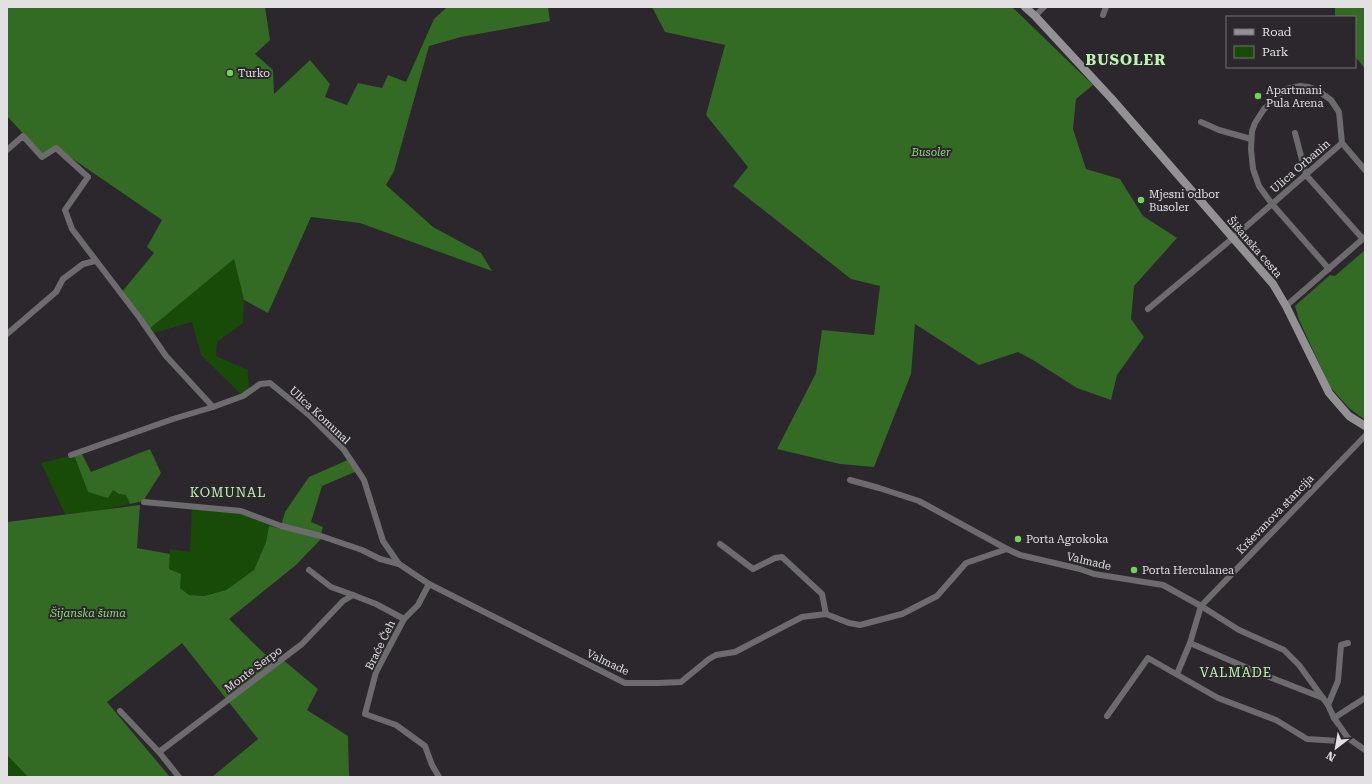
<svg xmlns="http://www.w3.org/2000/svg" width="1372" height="784" viewBox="0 0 1372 784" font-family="'Roboto Serif',serif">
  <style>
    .green { fill: #194b08 }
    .forest { fill: #336a24 }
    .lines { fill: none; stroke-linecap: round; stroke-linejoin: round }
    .minor { stroke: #6d6b6e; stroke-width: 6 }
    .secondary { stroke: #949195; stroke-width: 8 }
    .poi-dot { fill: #74d25b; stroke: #2b272c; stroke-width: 1.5 }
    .labels { text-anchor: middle; stroke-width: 4; stroke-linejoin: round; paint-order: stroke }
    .poi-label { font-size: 11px; fill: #e2e0e3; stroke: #2b272c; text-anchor: start }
    .park-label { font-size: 11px; font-style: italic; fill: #8cd879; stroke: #2b272c }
    .street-label { font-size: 11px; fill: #e2e0e3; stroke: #2b272c }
    .quarter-label { font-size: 13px; letter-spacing: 1px; fill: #bff2b2; stroke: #2b272c }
    .district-label { font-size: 15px; font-weight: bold; letter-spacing: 1px; fill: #bff2b2; stroke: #2b272c }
  </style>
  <rect width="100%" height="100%" fill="#2b272c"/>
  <!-- green -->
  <g class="green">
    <path d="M234,259l10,41 -1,23 -26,19 -1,14 32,14 1,19 -6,7 -42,-41 -9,-33 -42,12 -2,-4z"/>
    <path d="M74,455l14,37 25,-2 6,4 7,1 4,9 -43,9 -22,1 -24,-51z"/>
    <path d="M192,506l49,5 39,17 -11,-2 -3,16 -12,28 -28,20 -23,6 -14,-1 -9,-7 -11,-19 1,-20 20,3z"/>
    <path d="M7,755l21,22h-21z"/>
  </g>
  <!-- forest -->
  <g class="forest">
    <path d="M7,7h258l5,33 -15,14 18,16 1,24 36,-34 20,24 -5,13 22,8 11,-22 24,5 6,-13 18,7 28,-63 13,-12h101l2,14 -89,16 -32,9 -35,125 -8,14 47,42 48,26 11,18 -132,-48 -49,-6 -43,96 -24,-13 -10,-41 -86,71 -27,-37 33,-40 -7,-6 15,-27 -105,-72 -15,6 -35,-38z"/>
    <path d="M652,7h360l81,78 -17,14 -3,30 13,40 34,10 23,37 34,22 -43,48 -3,33 13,18 -27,38 -6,25 -34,-12 -44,-28 -15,-8 -39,13 -64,-41 -4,50 -37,93 -34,-3 -63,-15 39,-76 6,-43 52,5 6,-49 -29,-7 -118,-93 15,-19 -42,-52 19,-70 -60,-13z"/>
    <path d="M1335,7h30v62l-10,-13v-39h-20z"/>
    <path d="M1365,250v170l-16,-12 -19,-21 -31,-67 -4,-14 35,-31 5,1z"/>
    <path d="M150,449l11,24 -18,28 -13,3 -4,-9 -7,-1 -6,-4 -5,8 -20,-6 -14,-37 8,-1 9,18z"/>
    <path d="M350,459l7,12 -35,15 -11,36 12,5 -2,7 -40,-8 4,-14 24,-35z"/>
    <path d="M140,505l-3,43 33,6 -1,15 12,5 -1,14 9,7 15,1 22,-6 28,-20 12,-28 3,-16 53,12 -26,27 -67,54 46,45 7,-5 36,30 -11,21 41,26 1,39 1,2h-138l46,-38 -76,-96 -75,59 63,75h-142l-21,-22v-233z"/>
  </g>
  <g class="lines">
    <!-- minor -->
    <g class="minor">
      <path d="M1103,15l3,-8"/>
      <path d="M1035,16l9,-9"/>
      <path d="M1201,122l18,8 32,9"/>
      <path d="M1295,133l11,42 57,64"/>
      <path d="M7,150l16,-14 19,21 14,-9 32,29 -23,33 7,19 67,88 27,39 47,51 30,-11 17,-12 10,-1 39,32 35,35 20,30 19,61 16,23 30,20 196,99h33l23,-1 28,-23 7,-4 19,-3 67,-35 24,-3 23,9 11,2 42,-11 35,-18 29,-33 41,-14 13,6 60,14 14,5 69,11 38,21 38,24 45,20 15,15 29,40 6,13 14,20 17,12"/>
      <path d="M1329,269l-57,-65 -13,-18 -6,-17 -2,-20 1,-18 3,-8 9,-14 22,-20 14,-3 9,1 8,3 14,10 8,12 3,31 23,27"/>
      <path d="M1286,306l79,-69"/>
      <path d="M1148,309l85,-71 109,-95"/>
      <path d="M7,334l49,-42 7,-13 20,-15 12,-3"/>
      <path d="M71,455l102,-36 40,-12"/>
      <path d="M850,480l29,8 40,13 88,48"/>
      <path d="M144,502l97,9 40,15 40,10 41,14 18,9 19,5"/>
      <path d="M720,544l33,25 22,-11 7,-1 40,37 4,20"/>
      <path d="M309,570l22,17 22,8"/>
      <path d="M429,584l-11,21 -14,14 -28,53 -11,42 31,11 29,21 7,19 7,12"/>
      <path d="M1190,643l69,30 64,25"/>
      <path d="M1177,674l13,-31 11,-37 164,-170"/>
      <path d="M1328,705l10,-24 3,-36 7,-2"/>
      <path d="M120,711l39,41 20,25"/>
      <path d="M1107,716l41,-58 70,40 58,22 31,19 32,2h4l5,-3"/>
      <path d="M1334,718l31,-20"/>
      <path d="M159,752l143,-108 41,-43 10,-6 23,9 28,15"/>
    </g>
    <!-- secondary -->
    <path class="secondary" d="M1025,7l10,9 76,82 162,186 13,22 43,87 20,23 16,10"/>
  </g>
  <!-- markers -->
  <g class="poi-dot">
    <circle cx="230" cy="73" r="4"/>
    <circle cx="1258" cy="96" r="4"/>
    <circle cx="1141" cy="200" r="4"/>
    <circle cx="1018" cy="539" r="4"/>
    <circle cx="1134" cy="570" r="4"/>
  </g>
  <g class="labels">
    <!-- poi labels -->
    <g class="poi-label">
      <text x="238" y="77">Turko</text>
      <text x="1266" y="94">Apartmani<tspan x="1266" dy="13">Pula Arena</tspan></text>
      <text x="1149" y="198">Mjesni odbor<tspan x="1149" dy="13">Busoler</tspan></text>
      <text x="1026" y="543">Porta Agrokoka</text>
      <text x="1142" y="574">Porta Herculanea</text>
    </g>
    <!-- park labels -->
    <g class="park-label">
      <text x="931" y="156">Busoler</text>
      <text x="88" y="617">Šijanska šuma</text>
    </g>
    <!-- street labels -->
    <g class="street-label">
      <text transform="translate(1300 166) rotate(-41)" y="4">Ulica Orbanin</text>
      <text transform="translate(1255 247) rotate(49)" y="4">Šišanska cesta</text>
      <text transform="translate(320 415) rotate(43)" y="4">Ulica Komunal</text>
      <text transform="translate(1275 514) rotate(-46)" y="4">Krševanova stancija</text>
      <text transform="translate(1089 561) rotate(13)" y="4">Valmade</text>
      <text transform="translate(380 645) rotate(-64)" y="4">Braće Čeh</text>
      <text transform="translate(608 662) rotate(25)" y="4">Valmade</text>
      <text transform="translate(253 669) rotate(-37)" y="4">Monte Serpo</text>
    </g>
    <!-- quarter labels -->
    <g class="quarter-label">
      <text x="228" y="497">KOMUNAL</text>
      <text x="1236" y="677">VALMADE</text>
    </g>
    <!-- district labels -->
    <g class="district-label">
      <text x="1126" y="65">BUSOLER</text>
    </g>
  </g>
  <!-- border -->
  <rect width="1372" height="784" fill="none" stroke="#e2e0e3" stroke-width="16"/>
  <!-- legend -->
  <rect x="1226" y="16" width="130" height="52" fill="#2b272c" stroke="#747175"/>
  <rect x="1234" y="29" width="20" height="6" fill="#949195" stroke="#747175"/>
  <text x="1262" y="36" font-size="12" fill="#e2e0e3">Road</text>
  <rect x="1234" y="46" width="20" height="12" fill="#194b08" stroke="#747175"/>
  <text x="1262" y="56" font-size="12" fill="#e2e0e3">Park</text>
  <!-- north arrow -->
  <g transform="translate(1336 748) rotate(211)" stroke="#2b272c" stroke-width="3" paint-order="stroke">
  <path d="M0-3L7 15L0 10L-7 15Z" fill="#e2e0e3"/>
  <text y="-6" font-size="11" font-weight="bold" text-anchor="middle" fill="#e2e0e3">N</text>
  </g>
</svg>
